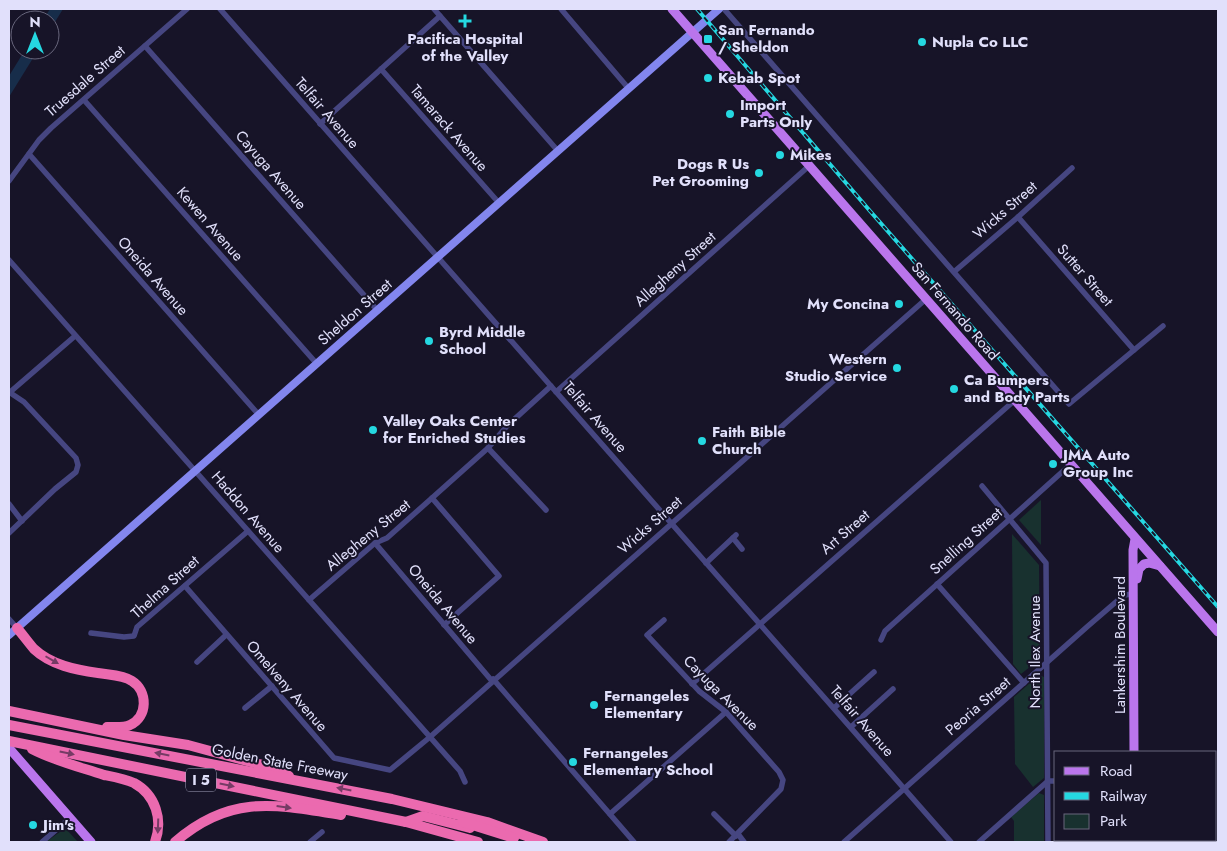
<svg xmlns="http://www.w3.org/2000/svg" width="1227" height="851" viewBox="0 0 1227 851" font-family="Jost,sans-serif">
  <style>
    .green { fill: #18312f }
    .water { fill: #172d4a }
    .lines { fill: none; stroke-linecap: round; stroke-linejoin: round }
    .minor { stroke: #464681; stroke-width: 5.5 }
    .secondary { stroke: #8386ee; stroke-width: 8 }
    .primary { stroke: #ba75ec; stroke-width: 9 }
    .motorway { stroke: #eb6aaf; stroke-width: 10 }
    .rail-casing { stroke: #25d8e1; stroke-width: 4 }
    .rail { stroke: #171428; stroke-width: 2; stroke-dasharray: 5.5; stroke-linecap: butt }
    .oneway { fill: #763b65 }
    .poi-dot { fill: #25d8e1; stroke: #171428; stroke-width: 2 }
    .labels { text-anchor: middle; stroke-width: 4; stroke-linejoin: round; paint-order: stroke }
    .shield { fill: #171428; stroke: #a4a3bc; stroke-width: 1 }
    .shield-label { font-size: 14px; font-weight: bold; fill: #e1e0fb }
    .poi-label { font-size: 15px; font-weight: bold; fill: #e1e0fb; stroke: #171428; text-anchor: start }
    .street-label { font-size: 15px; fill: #e1e0fb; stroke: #171428 }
  </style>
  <rect width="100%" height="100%" fill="#171428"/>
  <!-- green -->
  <g class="green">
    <path d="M1041,500v45l-22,-25z"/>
    <path d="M1012,534l27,31 1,94 -19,15 -8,-10z"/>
    <path d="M1039,675l5,2v101l-11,9 -18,-23 -1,-67z"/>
    <path d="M1039,793l5,2v47h-30v-21l-3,-4z"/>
    <path d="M64,829l3,1 11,12h-32z"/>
  </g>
  <!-- water -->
  <g class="water">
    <path d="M50,9h13l-13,21v-10h-7z"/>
    <path d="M25,50h13l-29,47v-21z"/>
  </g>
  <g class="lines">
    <!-- minor -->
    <g class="minor">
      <path d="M220,9l731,833"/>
      <path d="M434,9l124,142"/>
      <path d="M561,9l68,80"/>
      <path d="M724,9l345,395 94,-78"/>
      <path d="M145,46l233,265"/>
      <path d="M381,69l118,134"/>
      <path d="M84,100l233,264"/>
      <path d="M320,124l120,-108"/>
      <path d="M29,154l230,261"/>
      <path d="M9,181l30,-41 12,-12 136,-119"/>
      <path d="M1018,217l116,133"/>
      <path d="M9,260l451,511 5,11"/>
      <path d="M955,271l63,-54 54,-49"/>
      <path d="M9,392l15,10 52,56 2,7 -2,7 -21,17 -46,44"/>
      <path d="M556,392l254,-227"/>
      <path d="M9,393l66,-57"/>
      <path d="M488,448l58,62"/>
      <path d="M982,486l64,77 2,279"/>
      <path d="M432,498l67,78 -55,49"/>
      <path d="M9,504l13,17"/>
      <path d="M733,538l9,11"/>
      <path d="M375,543l117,138"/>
      <path d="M706,563l30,-28"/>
      <path d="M937,584l87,99"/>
      <path d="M185,586l149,172 56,12 40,-33 496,-438"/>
      <path d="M309,600l66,-57 12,-5 45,-40 56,-50 19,-22 44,-40"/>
      <path d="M9,619l8,9"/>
      <path d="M664,620l-17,15 52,56 27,21 53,60 4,8 -2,9 -52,53"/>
      <path d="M91,633l33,4 10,-1 3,-9 111,-96"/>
      <path d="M881,640l4,-9 186,-167"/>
      <path d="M197,662l29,-27"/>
      <path d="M493,679l141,163"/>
      <path d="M692,684l323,-284"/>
      <path d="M245,708l27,-22"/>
      <path d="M834,708l40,-36"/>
      <path d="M851,727l42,-38"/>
      <path d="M610,814l116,-102"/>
      <path d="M714,814l22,22"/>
      <path d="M738,834l6,8"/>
      <path d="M42,842l28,-24"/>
      <path d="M310,842l12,-10"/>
      <path d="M844,842l244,-216 36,-31 9,-1"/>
      <path d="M979,842l69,-61h8"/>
    </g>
    <!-- secondary -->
    <path class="secondary" d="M9,635l710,-626"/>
    <!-- primary -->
    <g class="primary">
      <path d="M672,9l546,623"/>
      <path d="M1137,579l2,-10 5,-5 5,-1 11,3"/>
      <path d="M9,748l82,94"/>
      <path d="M1134,752l-1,-202 2,-11"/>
      <path d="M1134,840v2"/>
    </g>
    <!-- motorway -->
    <g class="motorway">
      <path d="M17,628c6,7 11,14 17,21 17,16 42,21 64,24 11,2 25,2 34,8 16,10 16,36 -2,44 -6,3 -15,2 -23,2"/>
      <path d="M9,711l115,24 64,10 89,24 12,7"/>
      <path d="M9,725l383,74 95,23 56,20"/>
      <path d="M9,741l397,81 72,20"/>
      <path d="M32,749c23,12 48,18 72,26 10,2 21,4 30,8 22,12 29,37 21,59"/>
      <path d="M406,822l17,-6 47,12"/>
      <path d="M463,822l51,16"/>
      <path d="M175,842c55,-48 100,-38 166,-27"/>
    </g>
    <!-- rail casing -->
    <g class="rail-casing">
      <path id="rail" d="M697,9l173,202 348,396"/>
    </g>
    <!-- rail -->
    <use href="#rail" class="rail"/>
  </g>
  <!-- one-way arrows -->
  <defs><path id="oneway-solid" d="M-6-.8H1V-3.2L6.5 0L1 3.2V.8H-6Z" transform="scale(1.25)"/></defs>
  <g class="oneway">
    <use href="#oneway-solid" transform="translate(52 660) rotate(30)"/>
    <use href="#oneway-solid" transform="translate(67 753) rotate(12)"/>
    <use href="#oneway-solid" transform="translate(162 754) rotate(-169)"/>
    <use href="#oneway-solid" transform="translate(227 785) rotate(12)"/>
    <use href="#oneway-solid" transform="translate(344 789) rotate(-169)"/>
    <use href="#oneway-solid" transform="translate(284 807) rotate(8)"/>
    <use href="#oneway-solid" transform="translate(158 826) rotate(92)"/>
  </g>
  <!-- markers -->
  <g class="poi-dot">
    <path d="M462.5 13.5h5v5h5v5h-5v5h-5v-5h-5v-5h5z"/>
    <rect x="703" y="34" width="10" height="10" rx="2.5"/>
    <circle cx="922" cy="42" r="5"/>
    <circle cx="708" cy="78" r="5"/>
    <circle cx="730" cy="114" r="5"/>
    <circle cx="780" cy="155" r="5"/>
    <circle cx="759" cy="173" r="5"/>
    <circle cx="899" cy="304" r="5"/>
    <circle cx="429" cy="341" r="5"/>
    <circle cx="897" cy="368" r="5"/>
    <circle cx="954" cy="389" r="5"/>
    <circle cx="373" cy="430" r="5"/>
    <circle cx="702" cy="441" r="5"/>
    <circle cx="1053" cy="464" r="5"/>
    <circle cx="594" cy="705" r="5"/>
    <circle cx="573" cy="762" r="5"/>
    <circle cx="33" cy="825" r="5"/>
  </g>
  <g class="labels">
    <!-- shield labels -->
    <rect class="shield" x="186" y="768.5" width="30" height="23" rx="4"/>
    <g class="shield-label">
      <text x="201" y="785">I 5</text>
    </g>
    <!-- poi labels -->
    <g class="poi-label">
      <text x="718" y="35">San Fernando<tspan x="718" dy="17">/ Sheldon</tspan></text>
      <text x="465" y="44" text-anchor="middle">Pacifica Hospital<tspan x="465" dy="17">of the Valley</tspan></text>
      <text x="932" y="47">Nupla Co LLC</text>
      <text x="718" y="83">Kebab Spot</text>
      <text x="740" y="110">Import<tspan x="740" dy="17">Parts Only</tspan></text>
      <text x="790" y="160">Mikes</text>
      <text x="749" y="169" text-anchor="end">Dogs R Us<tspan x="749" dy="17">Pet Grooming</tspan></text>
      <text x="889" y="309" text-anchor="end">My Concina</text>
      <text x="439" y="337">Byrd Middle<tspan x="439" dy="17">School</tspan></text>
      <text x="887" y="364" text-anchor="end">Western<tspan x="887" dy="17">Studio Service</tspan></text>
      <text x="964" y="385">Ca Bumpers<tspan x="964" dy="17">and Body Parts</tspan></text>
      <text x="383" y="426">Valley Oaks Center<tspan x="383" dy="17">for Enriched Studies</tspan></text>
      <text x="712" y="437">Faith Bible<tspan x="712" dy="17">Church</tspan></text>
      <text x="1063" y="460">JMA Auto<tspan x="1063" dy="17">Group Inc</tspan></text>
      <text x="604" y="701">Fernangeles<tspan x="604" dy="17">Elementary</tspan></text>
      <text x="583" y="758">Fernangeles<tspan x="583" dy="17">Elementary School</tspan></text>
      <text x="43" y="830">Jim's</text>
    </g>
    <!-- street labels -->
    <g class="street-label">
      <text transform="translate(85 81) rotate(-41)" y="5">Truesdale Street</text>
      <text transform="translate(327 113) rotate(49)" y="5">Telfair Avenue</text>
      <text transform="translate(449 128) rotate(49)" y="5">Tamarack Avenue</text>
      <text transform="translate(271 170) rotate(49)" y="5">Cayuga Avenue</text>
      <text transform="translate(1005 210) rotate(-41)" y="5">Wicks Street</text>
      <text transform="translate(210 224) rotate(49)" y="5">Kewen Avenue</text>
      <text transform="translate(675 269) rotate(-42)" y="5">Allegheny Street</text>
      <text transform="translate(1085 275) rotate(49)" y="5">Sutter Street</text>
      <text transform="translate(153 276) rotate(49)" y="5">Oneida Avenue</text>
      <text transform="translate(955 311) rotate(49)" y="5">San Fernando Road</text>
      <text transform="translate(355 312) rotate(-41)" y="5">Sheldon Street</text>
      <text transform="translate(595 417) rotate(49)" y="5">Telfair Avenue</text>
      <text transform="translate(248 512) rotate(49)" y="5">Haddon Avenue</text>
      <text transform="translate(650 525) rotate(-41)" y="5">Wicks Street</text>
      <text transform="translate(845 532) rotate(-41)" y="5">Art Street</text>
      <text transform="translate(368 535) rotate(-39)" y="5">Allegheny Street</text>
      <text transform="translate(966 541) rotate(-42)" y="5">Snelling Street</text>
      <text transform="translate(165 587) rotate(-42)" y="5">Thelma Street</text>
      <text transform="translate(443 604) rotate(50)" y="5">Oneida Avenue</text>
      <text transform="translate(1120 645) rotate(-90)" y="5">Lankershim Boulevard</text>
      <text transform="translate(1035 652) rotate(-90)" y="5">North Ilex Avenue</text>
      <text transform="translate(287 686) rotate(49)" y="5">Omelveny Avenue</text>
      <text transform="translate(721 693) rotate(45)" y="5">Cayuga Avenue</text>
      <text transform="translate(978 706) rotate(-41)" y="5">Peoria Street</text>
      <text transform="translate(862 721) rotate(49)" y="5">Telfair Avenue</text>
      <text transform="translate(280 762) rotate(11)" y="5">Golden State Freeway</text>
    </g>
  </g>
  <!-- border -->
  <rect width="1227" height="851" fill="none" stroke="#e1e0fb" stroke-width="20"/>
  <!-- legend -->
  <rect x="1054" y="751" width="162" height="90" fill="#171428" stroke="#68667c"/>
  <rect x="1064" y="767" width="25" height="8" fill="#ba75ec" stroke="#68667c"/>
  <text x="1100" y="776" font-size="15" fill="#e1e0fb">Road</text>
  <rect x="1064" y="792" width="25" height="8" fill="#25d8e1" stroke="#68667c"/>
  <text x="1100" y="801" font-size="15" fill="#e1e0fb">Railway</text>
  <rect x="1064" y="814" width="25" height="15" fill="#18312f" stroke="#68667c"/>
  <text x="1100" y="826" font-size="15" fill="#e1e0fb">Park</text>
  <!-- north arrow -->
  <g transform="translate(35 35)"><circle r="24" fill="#171428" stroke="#68667c"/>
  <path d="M0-4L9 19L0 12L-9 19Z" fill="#25d8e1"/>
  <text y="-8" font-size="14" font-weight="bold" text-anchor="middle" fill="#e1e0fb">N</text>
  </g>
</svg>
